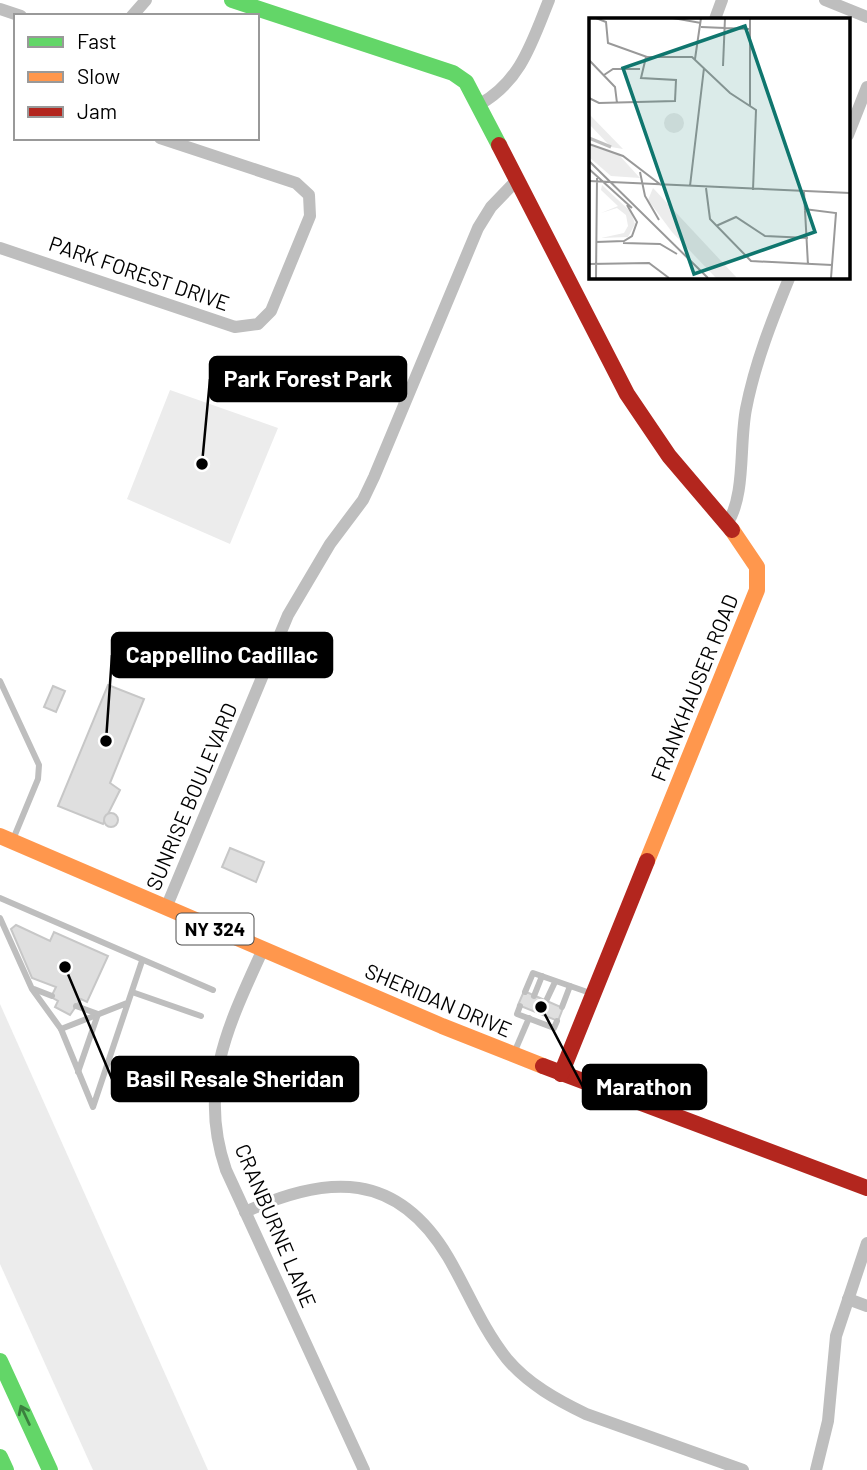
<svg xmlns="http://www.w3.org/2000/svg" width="867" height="1470" viewBox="0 0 867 1470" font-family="Barlow,sans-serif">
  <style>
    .green { fill: #ececec }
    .building { fill: #dfdfdf; stroke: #c7c7c7; stroke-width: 2 }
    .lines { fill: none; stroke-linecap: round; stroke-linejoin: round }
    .lane { stroke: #bebebe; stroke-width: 6 }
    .street { stroke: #bebebe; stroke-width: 12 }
    .fast { stroke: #63d668; stroke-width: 16 }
    .slow { stroke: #ff974d; stroke-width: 16 }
    .jam { stroke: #b3261e; stroke-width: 16 }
    .oneway { stroke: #3b803e }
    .labels { text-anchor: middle; stroke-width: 6; stroke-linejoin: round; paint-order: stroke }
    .shield { fill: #fff; stroke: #4c4c4c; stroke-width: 2 }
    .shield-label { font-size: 19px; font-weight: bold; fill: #000 }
    .street-label { font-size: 21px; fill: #000; stroke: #fff }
    .inset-river { fill: none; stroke: #bfbfbf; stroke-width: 3.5 }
    .inset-road { fill: none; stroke: #999; stroke-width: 2 }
    .view { fill: #0f766e; fill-opacity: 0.15; stroke: #0f766e; stroke-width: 3.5 }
    .inset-edge { fill: none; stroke: #000; stroke-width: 3.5 }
    .leader { fill: none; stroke: #000; stroke-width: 2.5 }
    .callout-dot { fill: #000; stroke: #fff; stroke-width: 2.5 }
    .callout { fill: #000; stroke: #000; stroke-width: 2.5 }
    .callout-label { font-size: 23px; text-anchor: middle; font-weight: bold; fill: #fff }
  </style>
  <rect width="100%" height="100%" fill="#fff"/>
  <!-- green -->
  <g class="green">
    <path d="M170,390l108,38 -48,116 -103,-45z"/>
    <path d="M0,1004l208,466h-115l-93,-206z"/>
  </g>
  <!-- building -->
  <g class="building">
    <path d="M108,685l36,14 -34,84 10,7 -17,34 -45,-18z"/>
    <path d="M53,686l12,5 -9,21 -12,-5z"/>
    <circle cx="111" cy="820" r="7"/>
    <path d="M230,848l34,14 -8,20 -34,-15z"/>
    <path d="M16,925l34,16 4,-9 54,24 -21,46 -6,-3 -11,16 -15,-8 3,-6 -7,-4 5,-10 -24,-9 -21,-49z"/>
    <path d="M524,991l39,17 -5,13 -40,-16z"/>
  </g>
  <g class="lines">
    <!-- lane -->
    <g class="lane">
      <path d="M0,681l39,84 -1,14 -24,58"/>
      <path d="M0,898l213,92"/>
      <path d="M0,918l32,71 29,40"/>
      <path d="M34,989l18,7"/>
      <path d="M132,992l69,24"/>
      <path d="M525,992l8,-19 60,21"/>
      <path d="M534,996l8,-20"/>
      <path d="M546,1001l9,-19"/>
      <path d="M127,1003l-66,26 32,78 49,-146"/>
      <path d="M76,1006l22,8"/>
      <path d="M520,1006l-3,8 37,14 3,-7"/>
      <path d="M562,1007l8,-21"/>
      <path d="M514,1053l15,-35"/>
      <path d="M78,1072l20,-58"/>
    </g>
    <!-- street -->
    <g class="street">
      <path d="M825,0l42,17"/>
      <path d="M0,9l21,7"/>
      <path d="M132,16l14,-16"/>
      <path d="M715,19l7,-19"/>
      <path d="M480,104c41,-23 52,-62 69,-104"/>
      <path d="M848,135l19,-48"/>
      <path d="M0,248l235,79 23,-3 13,-13 39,-95 -1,-21 -13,-12 -136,-45"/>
      <path d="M727,524c19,-29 12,-79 19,-115 9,-46 26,-89 44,-133"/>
      <path d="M166,908l122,-293 42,-71 33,-44 11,-23 104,-249 13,-21 26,-27"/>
      <path d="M263,949c-34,75 -66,137 -37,221l138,300"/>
      <path d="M245,1212c83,-38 152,-41 203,45 20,34 34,71 59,102 21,25 50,41 79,55l157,56"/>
      <path d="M848,1299l19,7"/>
      <path d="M816,1470l12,-49 8,-85 31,-93"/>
    </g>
    <!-- fast -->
    <g class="fast">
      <path d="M232,0l221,73 13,9 33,63"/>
      <path d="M0,1361l50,109"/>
      <path d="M0,1457l6,13"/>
    </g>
    <!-- slow -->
    <g class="slow">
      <path d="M0,836l442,190 101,40"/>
      <path d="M647,861l110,-271v-23l-25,-37"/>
    </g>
    <!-- jam -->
    <g class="jam">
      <path d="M499,145l128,249 42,62 63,74"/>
      <path d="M543,1066l324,122"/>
      <path d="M561,1074l86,-213"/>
    </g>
  </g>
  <!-- one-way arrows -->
  <defs><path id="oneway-shaft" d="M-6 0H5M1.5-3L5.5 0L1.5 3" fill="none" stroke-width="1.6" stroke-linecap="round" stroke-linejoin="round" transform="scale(1.75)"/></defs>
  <use class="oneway" href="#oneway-shaft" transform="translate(25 1415) rotate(-115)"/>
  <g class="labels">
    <!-- shield labels -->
    <rect class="shield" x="176.5" y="913.5" width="77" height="31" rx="5"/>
    <g class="shield-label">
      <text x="215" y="936">NY 324</text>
    </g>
    <!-- street labels -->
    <g class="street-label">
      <text transform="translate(139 274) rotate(19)" y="7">PARK FOREST DRIVE</text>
      <text transform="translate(695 688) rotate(-68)" y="7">FRANKHAUSER ROAD</text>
      <text transform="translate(192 797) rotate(-67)" y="7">SUNRISE BOULEVARD</text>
      <text transform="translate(438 1001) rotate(23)" y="7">SHERIDAN DRIVE</text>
      <text transform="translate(275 1226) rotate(67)" y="7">CRANBURNE LANE</text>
    </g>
  </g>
  <!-- overview -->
  <g transform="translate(589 18)">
    <rect width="261" height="261" fill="#fff"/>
    <path d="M75 105a10 10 0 1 1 20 0a10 10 0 1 1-20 0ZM0,96l34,35 -12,-2 -22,-23zM0,127l30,10 21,23 -29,-2 -22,-19zM13,167l29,27 4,12 -7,13 -27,1 23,-5 4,-7 -2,-11 -9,-7 -16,5 17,-7 -17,-16zM64,170l84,90h-21l-44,-46 -24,-32z" fill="#ececec"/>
    <path class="inset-river" d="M0,120l22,9"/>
    <path class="inset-road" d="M7,0l10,4 2,21 39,14h45l38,36 26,17 -3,80M84,0l28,5M161,0v88M112,9l48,2M106,41l6,-41M0,42l26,27 2,16M134,48l2,-48M15,57l9,-6h27M0,80l10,5 76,-2 1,-21 -35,-2 5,-21M0,126l34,12 38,29M0,143l119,117M0,151l43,39M51,154l5,24 14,24M0,163l261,12M101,168l14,-118M117,170l4,31 41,42 81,4M215,174l4,73M215,191l32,4 -5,65M127,208l20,-9 29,19 43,2M7,224l28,-1 8,-5 5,-14 -10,-17M34,225l37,1 17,10M0,246l60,-1 20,15M7,260l1,-100"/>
    <path class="view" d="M156,8l70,206 -121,42 -71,-206z"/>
    <rect width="261" height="261" class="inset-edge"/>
  </g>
  <!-- callouts -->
  <path class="leader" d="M202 464L210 379M106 741L112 655M65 967L112 1079M541 1007L583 1087"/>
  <g class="callout-dot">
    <circle cx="202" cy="464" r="7"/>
    <circle cx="106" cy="741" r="7"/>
    <circle cx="65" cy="967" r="7"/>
    <circle cx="541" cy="1007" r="7"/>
  </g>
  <g class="callout">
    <rect x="210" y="357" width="196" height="44" rx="7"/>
    <rect x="112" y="633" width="220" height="44" rx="7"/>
    <rect x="112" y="1057" width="246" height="44" rx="7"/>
    <rect x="583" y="1065" width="123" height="44" rx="7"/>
  </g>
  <g class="callout-label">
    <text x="308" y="387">Park Forest Park</text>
    <text x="222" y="663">Cappellino Cadillac</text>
    <text x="235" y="1087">Basil Resale Sheridan</text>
    <text x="644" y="1095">Marathon</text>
  </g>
  <!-- legend -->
  <rect x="14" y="14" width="245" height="126" fill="#ffffff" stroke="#999999" stroke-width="2"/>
  <rect x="28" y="37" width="35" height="10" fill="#63d668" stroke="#999999" stroke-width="2"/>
  <text x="77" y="49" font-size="21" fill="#000000">Fast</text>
  <rect x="28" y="72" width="35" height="10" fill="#ff974d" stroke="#999999" stroke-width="2"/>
  <text x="77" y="84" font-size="21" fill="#000000">Slow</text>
  <rect x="28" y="107" width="35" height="10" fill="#b3261e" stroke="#999999" stroke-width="2"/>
  <text x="77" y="119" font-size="21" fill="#000000">Jam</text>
</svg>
